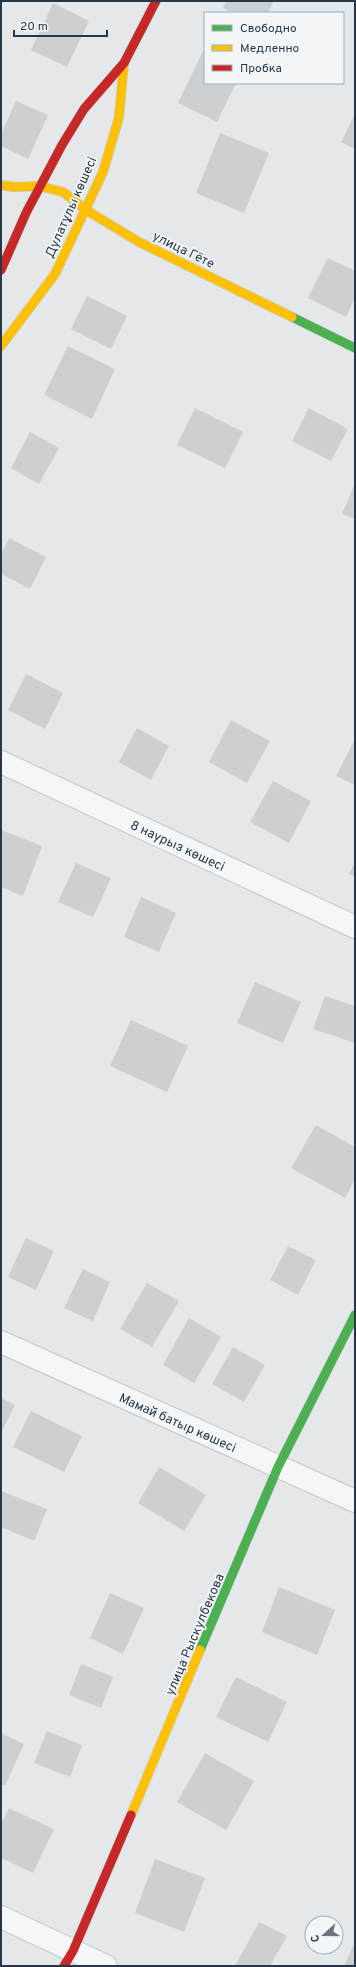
<svg xmlns="http://www.w3.org/2000/svg" width="356" height="1967" viewBox="0 0 356 1967" font-family="Overpass,sans-serif">
  <style>
    .building { fill: #cdd0d3 }
    .lines { fill: none; stroke-linecap: round; stroke-linejoin: round }
    .street-casing { stroke: #c3c6c8; stroke-width: 24 }
    .fast-casing { stroke: #c3c6c8; stroke-width: 10 }
    .slow-casing { stroke: #c3c6c8; stroke-width: 10 }
    .jam-casing { stroke: #c3c6c8; stroke-width: 10 }
    .street { stroke: #f4f6f7; stroke-width: 22 }
    .fast { stroke: #4caf50; stroke-width: 9 }
    .slow { stroke: #ffc107; stroke-width: 9 }
    .jam { stroke: #c62828; stroke-width: 9 }
    .labels { text-anchor: middle; stroke-width: 3.5; stroke-linejoin: round; paint-order: stroke }
    .street-label { font-size: 13px; fill: #283747; stroke: #f3f6f9 }
  </style>
  <rect width="100%" height="100%" fill="#e5e8ea"/>
  <!-- building -->
  <g class="building">
    <path d="M226,1h48l-6,12h-36l-9,-5z"/>
    <path d="M53,3l36,18 -22,46 -36,-17z"/>
    <path d="M205,47v36h31l-19,39 -39,-19z"/>
    <path d="M16,101l32,14 -20,44 -27,-13v-12z"/>
    <path d="M355,114v35l-14,-7z"/>
    <path d="M220,133l49,20 -25,60 -48,-20z"/>
    <path d="M328,258l27,13v27l-9,19 -38,-19z"/>
    <path d="M87,296l40,20 -16,33 -40,-20z"/>
    <path d="M68,346l47,23 -23,50 -48,-24z"/>
    <path d="M195,408l48,24 -18,36 -48,-23z"/>
    <path d="M309,408l39,21 -17,32 -39,-20z"/>
    <path d="M30,432l29,16 -20,36 -28,-16z"/>
    <path d="M355,483v36l-13,-5z"/>
    <path d="M9,538l37,19 -16,32 -29,-15v-20z"/>
    <path d="M26,674l37,19 -18,36 -37,-19z"/>
    <path d="M231,720l39,21 -23,42 -38,-21z"/>
    <path d="M137,728l32,18 -18,34 -32,-18z"/>
    <path d="M355,739v46l-19,-9z"/>
    <path d="M273,781l38,20 -22,42 -39,-21z"/>
    <path d="M1,830l41,16 -19,50 -22,-9z"/>
    <path d="M355,862v15l-6,-3z"/>
    <path d="M76,863l35,15 -18,39 -35,-15z"/>
    <path d="M141,897l35,16 -17,39 -35,-15z"/>
    <path d="M255,982l46,20 -18,41 -46,-20z"/>
    <path d="M325,996l30,10v37l-42,-14z"/>
    <path d="M131,1020l57,26 -21,46 -57,-26z"/>
    <path d="M316,1125l39,22v32l-10,19 -54,-30z"/>
    <path d="M26,1238l28,13 -18,39 -28,-13z"/>
    <path d="M288,1246l28,14 -18,35 -28,-15z"/>
    <path d="M83,1269l27,13 -17,39 -29,-13z"/>
    <path d="M147,1283l32,18 -27,46 -32,-18z"/>
    <path d="M189,1318l32,19 -27,46 -31,-18z"/>
    <path d="M233,1347l32,18 -21,37 -32,-18z"/>
    <path d="M1,1398l14,7 -14,28z"/>
    <path d="M31,1411l51,25 -18,36 -51,-25z"/>
    <path d="M159,1467l47,28 -22,36 -46,-28z"/>
    <path d="M1,1491l46,18 -13,32 -33,-14z"/>
    <path d="M279,1587l56,23 -18,45 -55,-23z"/>
    <path d="M110,1593l34,15 -21,46 -33,-16z"/>
    <path d="M81,1664l32,13 -12,31 -32,-13z"/>
    <path d="M236,1677l51,25 -19,40 -52,-25z"/>
    <path d="M47,1731l35,14 -12,32 -36,-14z"/>
    <path d="M1,1733l23,11 -19,42 -4,-2z"/>
    <path d="M205,1753l49,28 -28,49 -49,-28z"/>
    <path d="M9,1808l45,21 -21,44 -32,-15v-34z"/>
    <path d="M155,1859l50,19 -21,54 -49,-19z"/>
    <path d="M259,1922l28,14 -17,30h-35z"/>
    <path d="M355,1942v24h-11z"/>
  </g>
  <g class="lines">
    <!-- street casing -->
    <g class="street-casing">
      <g id="street">
        <path d="M1,762l354,165"/>
        <path d="M1,1342l354,159"/>
        <path d="M1,1917l105,49"/>
      </g>
    </g>
    <!-- fast casing -->
    <g class="fast-casing">
      <g id="fast">
        <path d="M292,317l63,31"/>
        <path d="M200,1650l78,-183 77,-152"/>
      </g>
    </g>
    <!-- slow casing -->
    <g class="slow-casing">
      <g id="slow">
        <path d="M1,185l13,2 25,-1 24,6 23,18 53,32 153,75"/>
        <path d="M1,346l54,-72 48,-102 16,-55 5,-54"/>
        <path d="M131,1815l69,-165"/>
      </g>
    </g>
    <!-- jam casing -->
    <g class="jam-casing">
      <g id="jam">
        <path d="M1,270l25,-57 36,-68 22,-36 40,-46 32,-62"/>
        <path d="M64,1966l9,-15 58,-136"/>
      </g>
    </g>
    <!-- street -->
    <use href="#street" class="street"/>
    <!-- fast -->
    <use href="#fast" class="fast"/>
    <!-- slow -->
    <use href="#slow" class="slow"/>
    <!-- jam -->
    <use href="#jam" class="jam"/>
  </g>
  <g class="labels">
    <!-- street labels -->
    <g class="street-label">
      <text transform="translate(70 207) rotate(-66)" y="5">Дулатұлы көшесі</text>
      <text transform="translate(184 249) rotate(26)" y="5">улица Гёте</text>
      <text transform="translate(178 845) rotate(25)" y="5">8 наурыз көшесі</text>
      <text transform="translate(178 1422) rotate(24)" y="5">Мамай батыр көшесі</text>
      <text transform="translate(194 1634) rotate(-67)" y="5">улица Рыскулбекова</text>
    </g>
  </g>
  <!-- border -->
  <rect width="356" height="1967" fill="none" stroke="#283747" stroke-width="4"/>
  <!-- legend -->
  <rect x="204" y="12" width="140" height="72" fill="#f3f6f9" stroke="#a2aab2"/>
  <rect x="212" y="25" width="20" height="6" fill="#4caf50" stroke="#a2aab2"/>
  <text x="240" y="32" font-size="12" fill="#283747">Свободно</text>
  <rect x="212" y="45" width="20" height="6" fill="#ffc107" stroke="#a2aab2"/>
  <text x="240" y="52" font-size="12" fill="#283747">Медленно</text>
  <rect x="212" y="65" width="20" height="6" fill="#c62828" stroke="#a2aab2"/>
  <text x="240" y="72" font-size="12" fill="#283747">Пробка</text>
  <!-- north arrow -->
  <g transform="translate(324 1935) rotate(249)"><circle r="19" fill="#f3f6f9" stroke="#a2aab2"/>
  <path d="M0-3L7 15L0 10L-7 15Z" fill="#6a7580"/>
  <text y="-6" font-size="11" font-weight="bold" text-anchor="middle" fill="#283747">С</text>
  </g>
  <!-- scale -->
  <path d="M14 30v6h93v-6" fill="none" stroke="#283747" stroke-width="2"/>
  <text x="20" y="30" font-size="12" fill="#283747" stroke="#f3f6f9" stroke-width="3" paint-order="stroke">20 m</text>
</svg>
